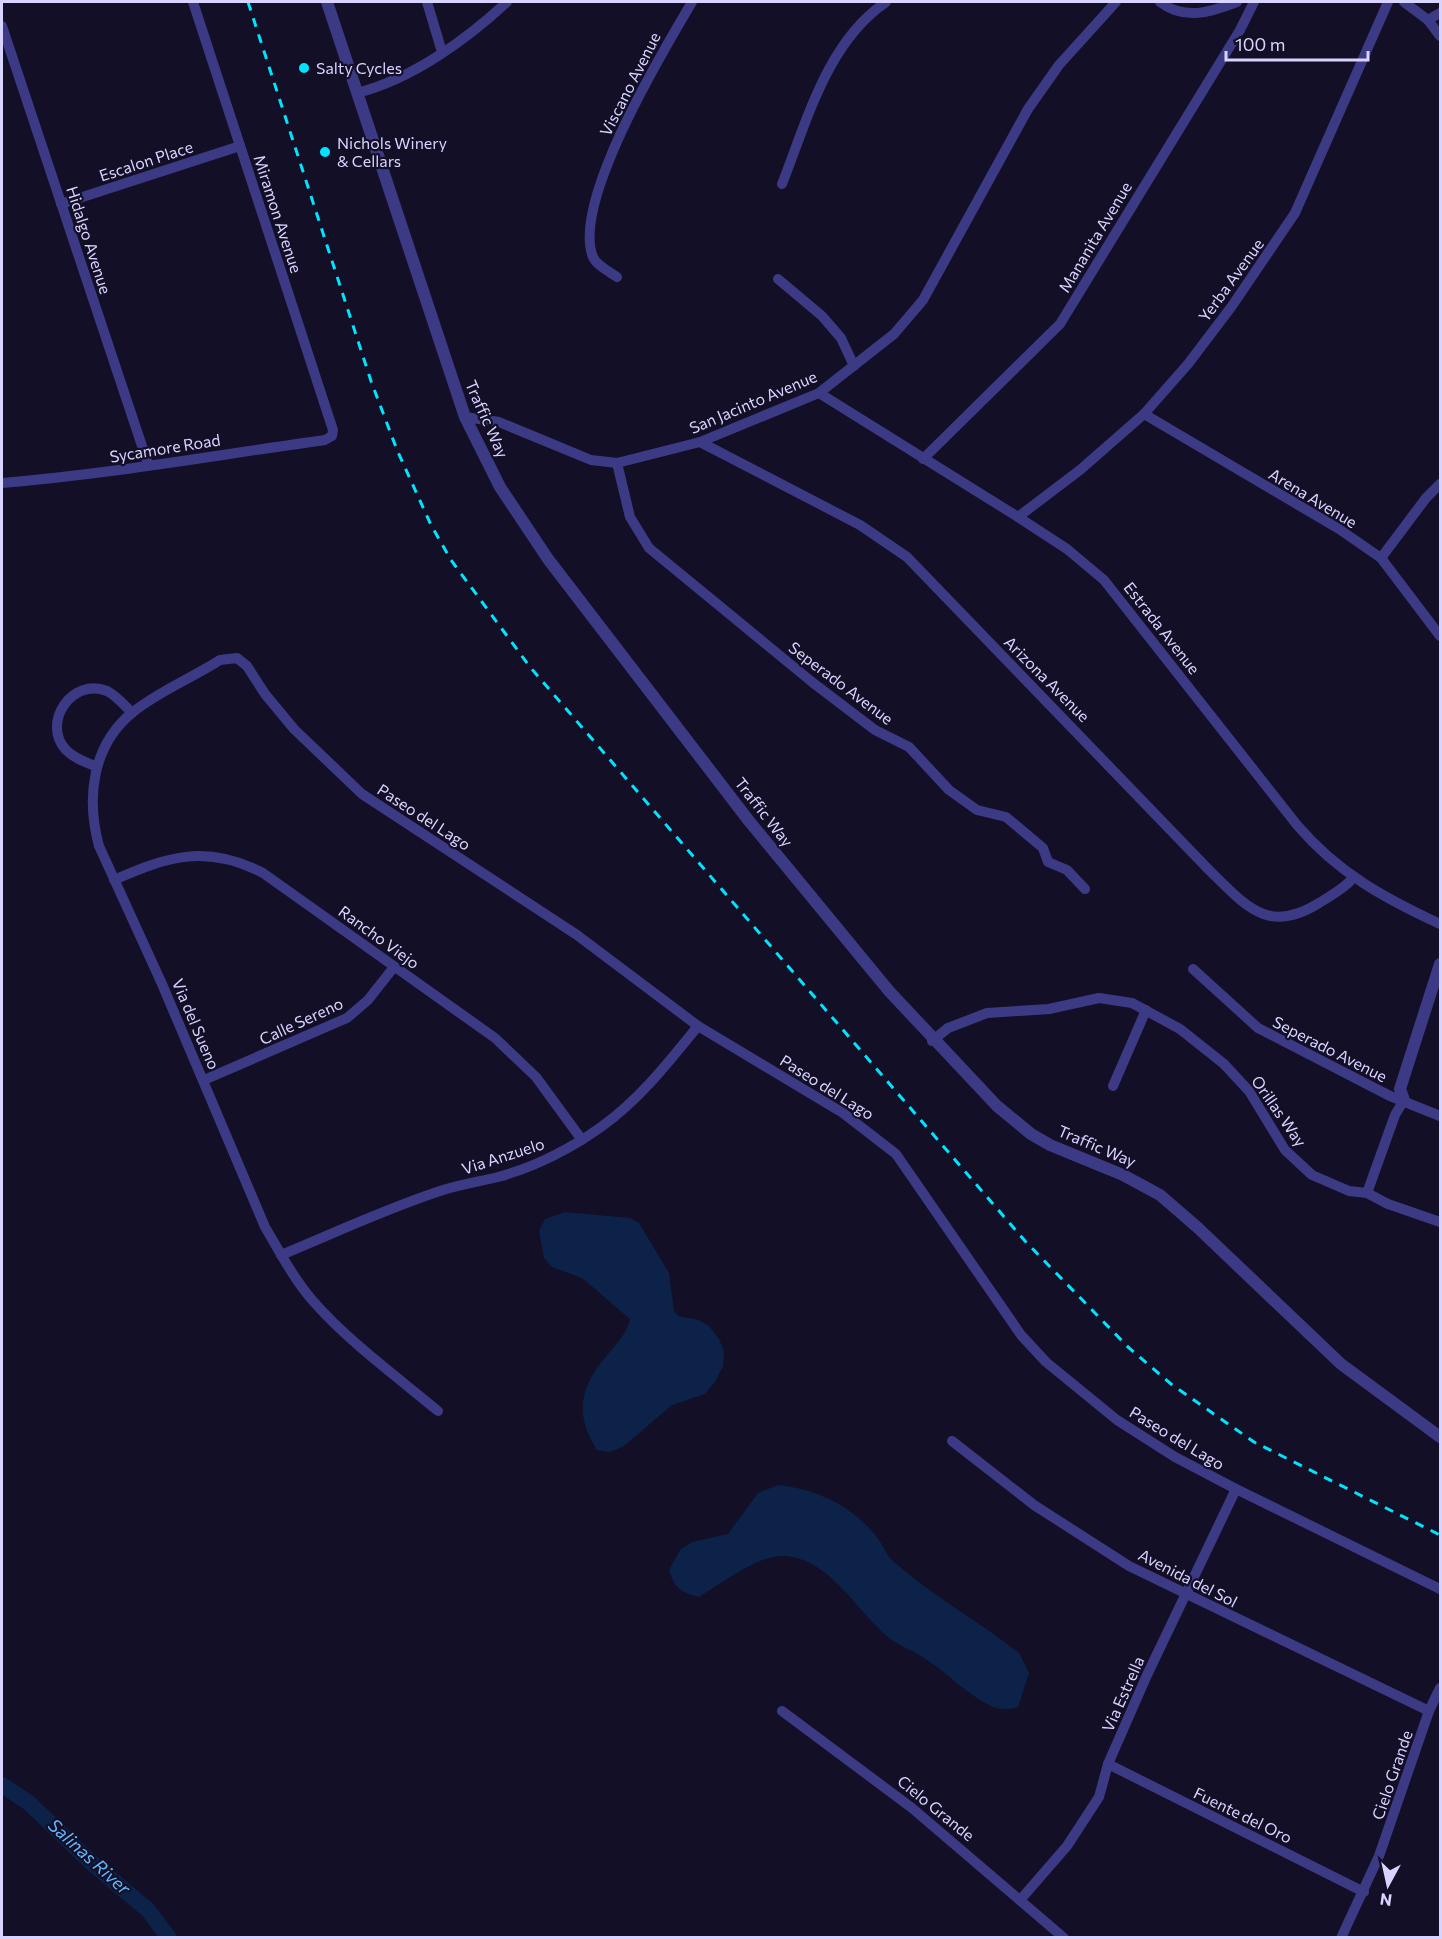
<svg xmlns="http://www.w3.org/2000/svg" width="1442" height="1939" viewBox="0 0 1442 1939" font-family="Commissioner,sans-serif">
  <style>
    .water { fill: #0c2248 }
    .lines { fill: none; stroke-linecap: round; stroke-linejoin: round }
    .river { stroke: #0c2248; stroke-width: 16 }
    .minor { stroke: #3d3a85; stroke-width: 10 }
    .tertiary { stroke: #3d3a85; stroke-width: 12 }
    .rail { stroke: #00e5ff; stroke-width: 3; stroke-dasharray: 9 8; stroke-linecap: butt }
    .poi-dot { fill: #00e5ff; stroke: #130f26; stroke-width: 2 }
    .labels { text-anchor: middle; stroke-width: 4.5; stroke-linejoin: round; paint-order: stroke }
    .poi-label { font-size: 16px; fill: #d9d4ff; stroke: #130f26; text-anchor: start }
    .street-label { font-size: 16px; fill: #d9d4ff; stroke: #130f26 }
    .water-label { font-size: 18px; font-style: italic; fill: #62b6ff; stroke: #130f26 }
  </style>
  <rect width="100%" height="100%" fill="#130f26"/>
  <!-- water -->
  <g class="water">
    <path d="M565,1212l65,6 9,5 30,50 5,38 4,5 21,4 10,6 10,13 5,12 -1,15 -8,16 -10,12 -33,11 -48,41 -14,6 -13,-2c-24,-38 -16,-64 11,-96 10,-12 19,-21 22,-35l-48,-41 -30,-11 -8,-9 -5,-27 6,-12z"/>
    <path d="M778,1485c38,4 73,20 98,51 7,8 10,20 18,26 38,34 85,59 125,91l10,20 -11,34c-10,3 -18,3 -27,-1 -24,-11 -44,-34 -67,-48 -10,-7 -22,-11 -32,-18 -34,-25 -60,-81 -107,-84 -26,-2 -64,28 -86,41 -18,-5 -25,-9 -30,-27l11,-20 12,-8 36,-8 30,-41z"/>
  </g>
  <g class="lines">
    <!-- river -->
    <path class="river" d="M2,1785l27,18 64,61 55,46 21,28"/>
    <!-- minor -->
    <g class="minor">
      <path d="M427,2l15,50"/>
      <path d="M1160,2c25,19 51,10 77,0"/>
      <path d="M1404,2l24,18 12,16"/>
      <path d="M1428,20l12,-7"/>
      <path d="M2,26l146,438"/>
      <path d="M357,93c55,-14 109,-53 150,-91"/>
      <path d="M782,184c25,-63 45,-142 104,-182"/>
      <path d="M61,204l179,-58"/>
      <path d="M617,277c-7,-5 -21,-12 -24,-20 -22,-54 70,-206 99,-255"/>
      <path d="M778,279l44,37 19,22 13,28"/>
      <path d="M819,393l199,124 49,32 37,31 193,245c41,48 87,73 143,99"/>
      <path d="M1144,414l195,115 42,29 59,78"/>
      <path d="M465,417l34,5 92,38 26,3 83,-21 119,-49 75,-59 29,-34 105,-191 31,-44 57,-63"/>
      <path d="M700,442l160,83 47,32 303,314c36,35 58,64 109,32 11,-7 25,-14 34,-25"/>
      <path d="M923,459l137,-135 180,-294 14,-28"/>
      <path d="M617,463l13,54 19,31 163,134 63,48 34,17 40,43 28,20 29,7 37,31 5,14 19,8 18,19"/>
      <path d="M2,483c108,-9 215,-28 323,-43l7,-4 1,-6 -140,-428"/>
      <path d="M1018,517l62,-47 64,-56 44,-50 44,-58 63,-93 93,-211"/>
      <path d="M1381,558l45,-60 14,-14"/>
      <path d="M95,766c-10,-4 -21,-8 -29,-16 -25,-27 6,-73 41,-59 10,5 17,14 25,22"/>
      <path d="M114,880c54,-24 93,-36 149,-7l232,165 41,39 46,63"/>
      <path d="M1193,969l65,59 132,68 50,20"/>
      <path d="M932,1041l16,-13 39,-15 62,-4 50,-11 33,5 48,26 44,35 25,27 36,59 27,25 37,16 18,2 21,11 52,18"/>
      <path d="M204,1080l143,-62 21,-18 26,-33"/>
      <path d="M1113,1086l33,-76"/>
      <path d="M1367,1193l28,-78 9,-15"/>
      <path d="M281,1255c51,-21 102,-45 156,-63 20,-7 41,-10 61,-15 37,-10 72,-28 103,-50 38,-27 67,-64 97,-101"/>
      <path d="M438,1411c-42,-35 -89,-69 -125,-110 -20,-23 -33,-49 -48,-74l-103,-243 -63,-138c-13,-48 -7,-101 34,-134 26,-21 59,-34 87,-52l17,-2 10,8 18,28 29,35 68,65 215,141 121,91 145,87 53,41 125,181 25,27 71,58 58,37 61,32 204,100"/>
      <path d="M952,1441l82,64 95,61 300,145"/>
      <path d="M782,1711l130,97 152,130"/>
      <path d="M1108,1764l256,128"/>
      <path d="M1021,1899l46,-53 32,-49 9,-33 39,-89 89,-186"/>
      <path d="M1341,1938l38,-82 50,-145 11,-23"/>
    </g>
    <!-- tertiary -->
    <g class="tertiary">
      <path d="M327,2l138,415 35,70 48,72 201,262 140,170 108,115 34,28 19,11 73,30 37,20 37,32 144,137 99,73"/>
      <path d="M1404,1100l-4,-11 40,-125"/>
    </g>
    <!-- rail -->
    <path class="rail" d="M248,2l123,379 26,69 34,75 20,35 79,107 495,574 103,106 43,37 83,58 186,93"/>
  </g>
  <!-- markers -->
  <g class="poi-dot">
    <circle cx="304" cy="68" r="6"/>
    <circle cx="325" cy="152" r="6"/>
  </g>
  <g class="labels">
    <!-- poi labels -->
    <g class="poi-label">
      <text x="316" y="74">Salty Cycles</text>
      <text x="337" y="149">Nichols Winery<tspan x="337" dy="18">&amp; Cellars</tspan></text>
    </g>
    <!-- street labels -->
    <g class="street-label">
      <text transform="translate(630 84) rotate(-63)" y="6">Viscano Avenue</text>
      <text transform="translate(146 161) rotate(-18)" y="6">Escalon Place</text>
      <text transform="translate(278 214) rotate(72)" y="6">Miramon Avenue</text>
      <text transform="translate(1095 237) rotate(-59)" y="6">Mananita Avenue</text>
      <text transform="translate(89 240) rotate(72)" y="6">Hidalgo Avenue</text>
      <text transform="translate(1231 280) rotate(-54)" y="6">Yerba Avenue</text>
      <text transform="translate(753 402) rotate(-23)" y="6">San Jacinto Avenue</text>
      <text transform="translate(487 419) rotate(66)" y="6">Traffic Way</text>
      <text transform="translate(165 448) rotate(-9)" y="6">Sycamore Road</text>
      <text transform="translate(1313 498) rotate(31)" y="6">Arena Avenue</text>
      <text transform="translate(1162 628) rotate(52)" y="6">Estrada Avenue</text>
      <text transform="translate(1047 679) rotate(45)" y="6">Arizona Avenue</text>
      <text transform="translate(841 683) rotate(37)" y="6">Seperado Avenue</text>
      <text transform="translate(764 812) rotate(52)" y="6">Traffic Way</text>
      <text transform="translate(424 817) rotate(33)" y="6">Paseo del Lago</text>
      <text transform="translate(379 937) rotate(36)" y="6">Rancho Viejo</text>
      <text transform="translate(301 1021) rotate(-25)" y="6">Calle Sereno</text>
      <text transform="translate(196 1024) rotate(67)" y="6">Via del Sueno</text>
      <text transform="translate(1330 1049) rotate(27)" y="6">Seperado Avenue</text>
      <text transform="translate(827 1087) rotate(32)" y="6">Paseo del Lago</text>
      <text transform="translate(1279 1111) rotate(55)" y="6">Orillas Way</text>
      <text transform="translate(1097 1146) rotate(23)" y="6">Traffic Way</text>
      <text transform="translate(503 1156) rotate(-18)" y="6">Via Anzuelo</text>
      <text transform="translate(1177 1438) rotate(31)" y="6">Paseo del Lago</text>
      <text transform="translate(1188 1578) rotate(27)" y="6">Avenida del Sol</text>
      <text transform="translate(1123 1694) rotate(-66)" y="6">Via Estrella</text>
      <text transform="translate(1392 1775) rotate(-71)" y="6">Cielo Grande</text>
      <text transform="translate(936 1808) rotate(39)" y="6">Cielo Grande</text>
      <text transform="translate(1243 1815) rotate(26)" y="6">Fuente del Oro</text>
    </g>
    <!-- water labels -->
    <g class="water-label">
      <text transform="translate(89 1857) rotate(42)" y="6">Salinas River</text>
    </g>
  </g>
  <!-- border -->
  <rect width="1442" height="1939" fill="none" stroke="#d9d4ff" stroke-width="6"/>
  <!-- north arrow -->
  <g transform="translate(1388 1885) rotate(188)" stroke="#130f26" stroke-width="4.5" paint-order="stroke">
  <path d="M0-4.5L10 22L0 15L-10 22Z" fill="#d9d4ff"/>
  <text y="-9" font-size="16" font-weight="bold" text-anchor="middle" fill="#d9d4ff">N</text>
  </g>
  <!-- scale -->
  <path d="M1226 51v9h142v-9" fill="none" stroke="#d9d4ff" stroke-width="3"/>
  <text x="1235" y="51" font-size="18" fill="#d9d4ff" stroke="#130f26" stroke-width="4.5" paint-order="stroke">100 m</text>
</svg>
